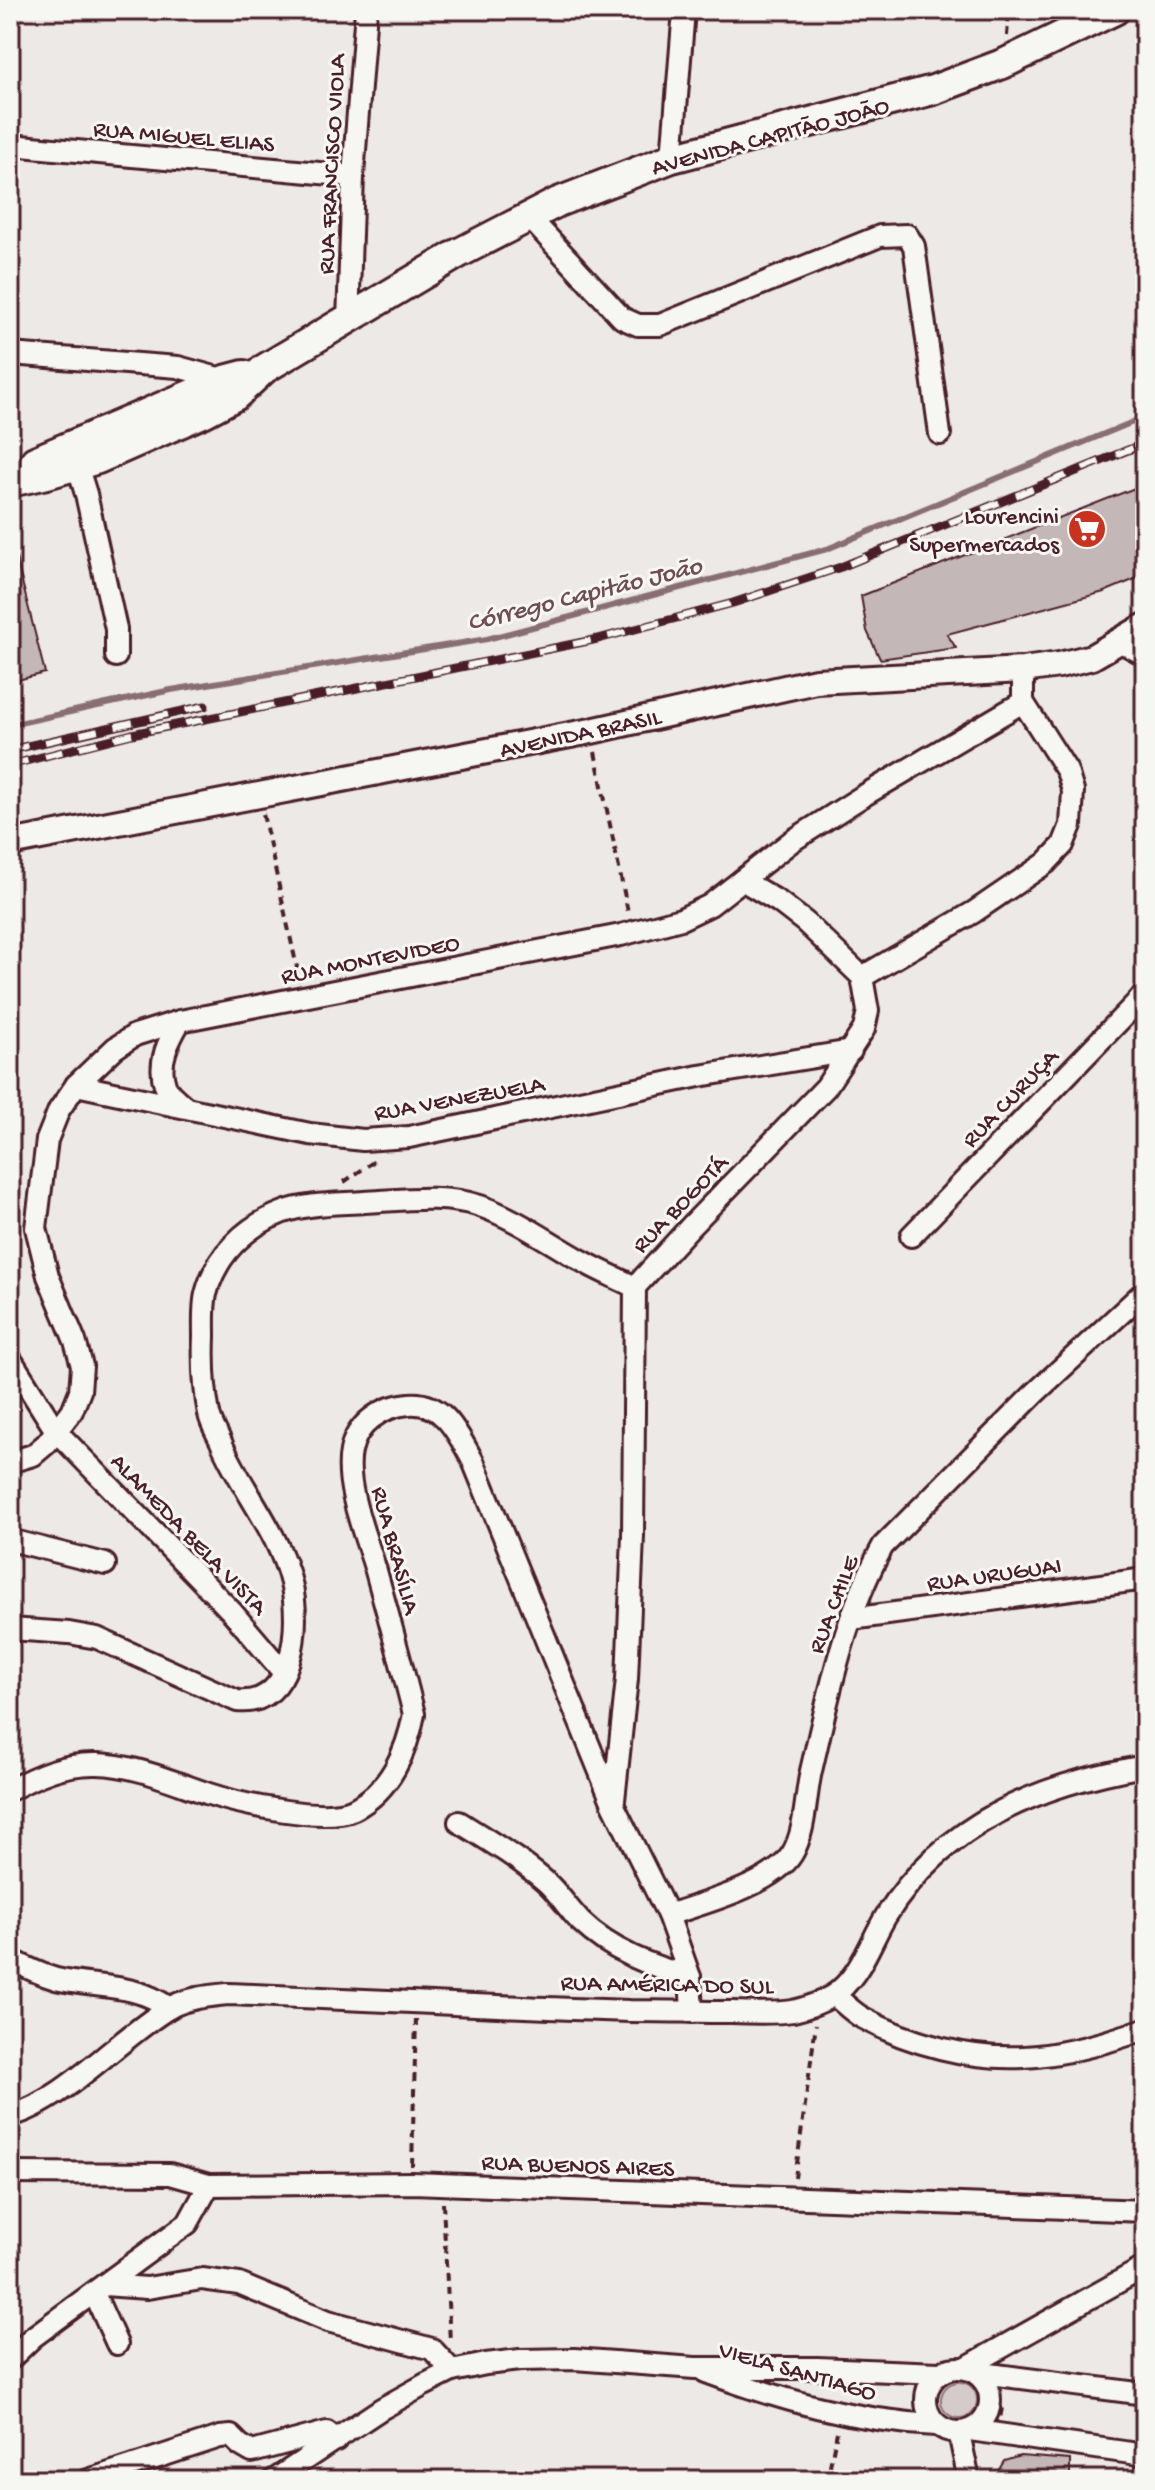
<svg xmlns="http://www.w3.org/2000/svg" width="1155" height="2490" viewBox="0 0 1155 2490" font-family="'Gochi Hand',sans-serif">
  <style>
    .green { fill: #d4cbca; stroke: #8f757a; stroke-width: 2 }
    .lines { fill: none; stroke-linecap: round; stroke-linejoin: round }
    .stream { stroke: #886e73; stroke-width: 6 }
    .building { fill: #c4b7b7; stroke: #4a1f2b; stroke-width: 2 }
    .minor-casing { stroke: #4a1f2b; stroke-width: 26 }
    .major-casing { stroke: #4a1f2b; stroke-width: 30 }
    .highway-casing { stroke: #4a1f2b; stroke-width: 34 }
    .path { stroke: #4a1f2b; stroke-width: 4; stroke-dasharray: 8 6; stroke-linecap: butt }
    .minor { stroke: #f6f6f2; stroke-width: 20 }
    .major { stroke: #f6f6f2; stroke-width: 24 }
    .highway { stroke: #f6f6f2; stroke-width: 28 }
    .rail-casing { stroke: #4a1f2b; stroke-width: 9 }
    .rail { stroke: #f6f6f2; stroke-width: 6; stroke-dasharray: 18; stroke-linecap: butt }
    .labels { text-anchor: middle; stroke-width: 6; stroke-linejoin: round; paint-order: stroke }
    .street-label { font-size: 24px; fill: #4a1f2b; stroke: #f6f6f2 }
    .poi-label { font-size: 24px; fill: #4a1f2b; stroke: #f6f6f2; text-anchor: end }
    .water-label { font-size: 26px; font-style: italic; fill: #6e4d55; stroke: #f6f6f2 }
  </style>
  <rect width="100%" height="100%" fill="#ece9e6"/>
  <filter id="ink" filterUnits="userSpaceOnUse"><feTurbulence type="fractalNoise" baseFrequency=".0125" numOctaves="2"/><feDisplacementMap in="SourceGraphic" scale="16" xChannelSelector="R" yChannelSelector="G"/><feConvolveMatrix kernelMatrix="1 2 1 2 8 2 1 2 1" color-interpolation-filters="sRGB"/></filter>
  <g filter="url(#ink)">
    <!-- green -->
    <circle class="green" cx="959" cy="2400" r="18"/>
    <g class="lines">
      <!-- stream -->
      <path class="stream" d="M10,725l161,-35 316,-51 340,-90 318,-132"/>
    </g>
    <!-- building -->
    <g class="building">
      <path d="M1145,484v91l-41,17 -157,42 9,14 -76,11 -13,-28 -6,-35z"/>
      <path d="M16,558l29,115 -35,9v-123z"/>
      <path d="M1020,2456l50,4v20h-77l11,-19z"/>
    </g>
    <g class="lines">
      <!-- minor casing -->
      <g class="minor-casing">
        <g id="minor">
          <path d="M10,145l343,31"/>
          <path d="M672,158l12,-148"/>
          <path d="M529,217l93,101 16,7h22l220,-89 27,-1 7,11 26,188"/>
          <path d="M348,322l5,-146 13,-166"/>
          <path d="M10,354l168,13 47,13 3,6"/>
          <path d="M77,465l9,29 30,135v27"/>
          <path d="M1121,642l24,13"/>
          <path d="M862,977l112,-65 72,-49 17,-18 8,-20 2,-34 -6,-20 -44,-69"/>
          <path d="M180,1021c-11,19 -23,41 -15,64 2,7 12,15 18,20"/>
          <path d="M76,1085l234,49 53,6 46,-3 290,-61 152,-25"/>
          <path d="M911,1236l234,-242"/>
          <path d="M10,1358l46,73 176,181 52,61"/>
          <path d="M10,1462l23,-7 13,-11 26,-33 8,-20 2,-25 -7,-25 -27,-65 -12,-48 11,-88 12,-30 17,-25 39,-37 20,-13 45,-14 441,-86 60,-16 29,-14 82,-64 71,-45 160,-94v-32"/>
          <path d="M10,1540l95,24"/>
          <path d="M851,1619l294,-40"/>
          <path d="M10,1629l59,4 28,5 140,63c58,6 64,-78 54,-118 -12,-51 -50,-94 -70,-141 -4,-9 -10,-18 -12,-28 -5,-25 -6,-53 -5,-78 0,-14 -1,-29 2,-42 10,-39 39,-67 75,-81 25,-10 58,-9 84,-11 36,-2 80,-8 115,4 38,13 71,38 106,57 16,9 33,16 49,24"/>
          <path d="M10,1790c27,-15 55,-27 87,-26 39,1 76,18 112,30 30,10 117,29 145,15 36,-18 53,-58 60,-95 -12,-48 -25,-96 -38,-143 -10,-34 -32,-85 -25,-120 5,-27 31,-45 58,-47 35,-3 49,30 64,57l140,343 55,111 22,62 2,35"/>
          <path d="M614,1800l13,-121 6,-143 2,-249 56,-61 135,-139 38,-58 4,-18 -6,-34 -57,-55 -26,-20 -37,-22"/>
          <path d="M459,1822c29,18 59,36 86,59 14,12 23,28 36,41 30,29 70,44 109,55"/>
          <path d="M668,1915c33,-11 105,-30 124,-61 14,-23 13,-57 19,-83 18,-77 33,-155 72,-225l152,-153 110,-102"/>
          <path d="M10,1959c15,8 29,15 46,20 38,9 81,4 113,29"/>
          <path d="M834,1995c9,7 18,17 29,23 47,26 108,42 161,39 41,-2 82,-14 121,-28"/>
          <path d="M10,2116c55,-15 109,-78 159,-108 18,-10 39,-12 59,-14 134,5 267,13 401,17 34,0 69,1 103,1 20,1 41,2 61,-1 13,-3 27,-8 39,-15 28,-18 38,-54 54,-80 59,-94 154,-132 259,-150"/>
          <path d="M10,2173l160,1 39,11 203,-2 733,28"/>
          <path d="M104,2285l43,3 55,-9 37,5 89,37 104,28 20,22"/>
          <path d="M94,2293l23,51"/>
          <path d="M10,2359l23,-22 155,-114 21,-38"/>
          <circle cx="958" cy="2400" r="32"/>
          <path d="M965,2368l180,-101"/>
          <path d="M706,2372c75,28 150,49 230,53"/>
          <path d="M974,2372l171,22"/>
          <path d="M970,2430l175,25"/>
          <path d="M959,2433l10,47"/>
          <path d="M88,2480l132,-43 11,-1 9,9 12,7 75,-20 9,8"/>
          <path d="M274,2480l107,-71 43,-24 28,-14 34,-7 34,-4 54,-1 121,9h122l122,5"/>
        </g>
      </g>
      <!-- major casing -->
      <g class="major-casing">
        <path id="major" d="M10,843l581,-112 225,-50 207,-11 36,-5 33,-8 53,-31"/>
      </g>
      <!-- highway casing -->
      <g class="highway-casing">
        <g id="highway">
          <path d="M35,461l190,-81 19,-5"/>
          <path d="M10,482l37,-8 51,-15 107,-47 30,-16 29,-27 195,-116 99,-51 114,-44 261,-68 72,-27 110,-53"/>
        </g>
      </g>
      <!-- path -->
      <g class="path">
        <path d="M1007,36l2,-26"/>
        <path d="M595,752l33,160"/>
        <path d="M263,814l37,167"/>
        <path d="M344,1182l32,-22"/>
        <path d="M412,2166l4,-147"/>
        <path d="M795,2178l21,-154"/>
        <path d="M443,2203l7,139"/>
        <path d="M998,2395l4,13 -2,10"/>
        <path d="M827,2480l10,-48"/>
      </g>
      <!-- minor -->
      <use href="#minor" class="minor"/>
      <!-- major -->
      <use href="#major" class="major"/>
      <!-- highway -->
      <use href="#highway" class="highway"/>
      <!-- rail casing -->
      <g class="rail-casing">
        <g id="rail">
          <path d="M10,750l195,-44"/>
          <path d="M10,765l122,-31 466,-95 135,-36 108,-36 304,-124"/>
        </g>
      </g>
      <!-- rail -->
      <use href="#rail" class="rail"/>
    </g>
  </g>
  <!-- icons -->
  <defs>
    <g id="supermarket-disc" transform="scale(2)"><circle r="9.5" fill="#c8321e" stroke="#f6f6f2"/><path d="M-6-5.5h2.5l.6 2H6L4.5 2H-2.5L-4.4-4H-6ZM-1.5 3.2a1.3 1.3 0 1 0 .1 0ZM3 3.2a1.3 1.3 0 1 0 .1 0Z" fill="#fff"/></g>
  </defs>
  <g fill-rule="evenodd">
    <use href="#supermarket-disc" x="1087" y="529"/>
  </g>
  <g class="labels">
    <!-- street labels -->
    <g class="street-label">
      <text transform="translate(184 135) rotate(5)" y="8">RUA MIGUEL ELIAS</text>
      <text transform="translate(770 135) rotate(-15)" y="8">AVENIDA CAPITÃO JOÃO</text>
      <text transform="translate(330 164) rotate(-87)" y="8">RUA FRANCISCO VIOLA</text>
      <text transform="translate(580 732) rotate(-12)" y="8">AVENIDA BRASIL</text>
      <text transform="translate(370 958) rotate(-11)" y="8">RUA MONTEVIDEO</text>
      <text transform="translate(459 1097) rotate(-10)" y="8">RUA VENEZUELA</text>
      <text transform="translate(1009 1097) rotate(-46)" y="8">RUA CURUÇA</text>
      <text transform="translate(679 1203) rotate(-46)" y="8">RUA BOGOTÁ</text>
      <text transform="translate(190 1533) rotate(46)" y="8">ALAMEDA BELA VISTA</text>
      <text transform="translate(397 1550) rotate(75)" y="8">RUA BRASÍLIA</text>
      <text transform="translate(994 1573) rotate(-8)" y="8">RUA URUGUAI</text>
      <text transform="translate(832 1604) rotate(-69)" y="8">RUA CHILE</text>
      <text transform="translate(667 1983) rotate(1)" y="8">RUA AMÉRICA DO SUL</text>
      <text transform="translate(578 2164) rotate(2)" y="8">RUA BUENOS AIRES</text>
      <text transform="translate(798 2370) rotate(16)" y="8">VIELA SANTIAGO</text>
    </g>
    <!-- poi labels -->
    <g class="poi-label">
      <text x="1059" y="523">Lourencini<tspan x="1059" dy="28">Supermercados</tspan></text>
    </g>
    <!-- water labels -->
    <g class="water-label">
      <text transform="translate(584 592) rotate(-14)" y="9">Córrego Capitão João</text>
    </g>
  </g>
  <!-- margin -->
  <rect width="1155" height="2490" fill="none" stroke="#f6f6f2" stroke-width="40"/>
  <rect x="20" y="20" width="1115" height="2450" fill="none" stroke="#4a1f2b" stroke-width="3" filter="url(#ink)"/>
</svg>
